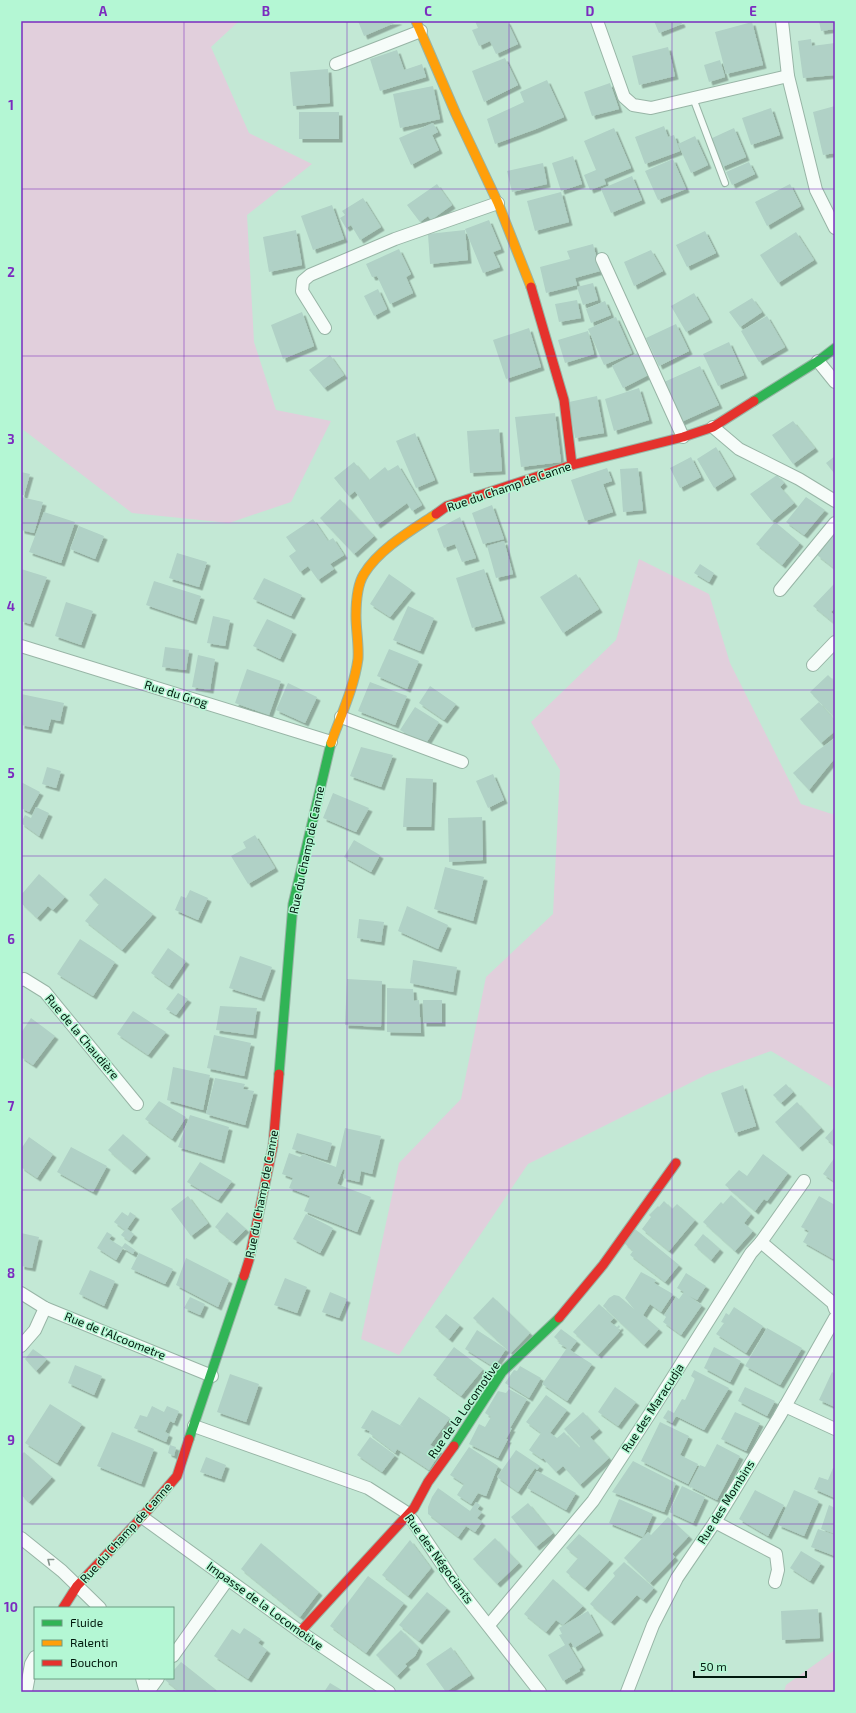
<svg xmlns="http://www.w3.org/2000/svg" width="856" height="1713" viewBox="0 0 856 1713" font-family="'Exo 2',sans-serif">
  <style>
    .green { fill: #e1cfdc }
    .building { fill: #b0d1c6; filter: url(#shadow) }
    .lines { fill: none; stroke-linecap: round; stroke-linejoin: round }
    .lane-casing { stroke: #98b5a6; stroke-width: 8 }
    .street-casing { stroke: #98b5a6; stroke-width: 14 }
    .fast-casing { stroke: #98b5a6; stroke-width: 11 }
    .slow-casing { stroke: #98b5a6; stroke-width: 11 }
    .jam-casing { stroke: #98b5a6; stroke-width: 11 }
    .lane { stroke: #f6fcf9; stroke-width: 6 }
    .street { stroke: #f6fcf9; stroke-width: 12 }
    .fast { stroke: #30b455; stroke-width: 9 }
    .slow { stroke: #ff9f0a; stroke-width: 9 }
    .jam { stroke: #e5322d; stroke-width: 9 }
    .oneway { stroke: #87958e }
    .grid { fill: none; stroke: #7b2cbf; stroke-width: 1; stroke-opacity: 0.55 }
    .labels { text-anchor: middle; stroke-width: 3; stroke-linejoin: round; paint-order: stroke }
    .street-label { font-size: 12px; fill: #00180c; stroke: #b4f7d4 }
    .neatline { fill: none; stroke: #7b2cbf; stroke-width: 1.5 }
    .grid-label { font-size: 13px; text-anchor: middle; font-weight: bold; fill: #7b2cbf }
  </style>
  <defs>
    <filter id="shadow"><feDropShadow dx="3.5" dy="3.5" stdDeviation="0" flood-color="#0004"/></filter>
  </defs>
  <rect width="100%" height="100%" fill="#c3e8d5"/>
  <!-- green -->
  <g class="green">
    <path d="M21,21h218l-28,26 38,86 63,31 -65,51 7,127 22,68 55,11 -40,81 -62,21 -97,-10 -111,-85z"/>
    <path d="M639,559l70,35 21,69 71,141 34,11v274l-64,-38 -63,23 -180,90 -129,191 -38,-16 38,-176 62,-64 25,-122 67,-63 7,-144 -29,-48 85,-82z"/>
    <path d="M835,1650v42h-51l2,-7z"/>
  </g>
  <!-- building -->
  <g class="building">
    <path d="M358,21h41l-35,15z"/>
    <path d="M475,21h32l11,23 -22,10 -6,-13 -11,5 -7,-16 6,-2z"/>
    <path d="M654,21h27l1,3 -23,9z"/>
    <path d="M819,21h16v8l-14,2z"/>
    <path d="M752,22l11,43 -37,9 -11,-42z"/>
    <path d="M811,39l1,7 23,-3v32l-32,3 -5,-37z"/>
    <path d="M668,47l7,29 -36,9 -7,-29z"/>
    <path d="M397,50l7,20 18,-6 4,13 -46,14 -10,-32z"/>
    <path d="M505,58l13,27 -34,17 -12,-31z"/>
    <path d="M720,60l5,17 -16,5 -5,-17z"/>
    <path d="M328,69l2,34 -37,3 -3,-34z"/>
    <path d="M547,80l17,37 -28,12 -41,15 -8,-25 37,-17 -4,-10z"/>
    <path d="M610,83l9,26 -27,7 -8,-24z"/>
    <path d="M433,86l7,33 -40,9 -7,-34z"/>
    <path d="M835,106v47l-12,2 -10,-43z"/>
    <path d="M771,108l9,27 -29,10 -9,-27z"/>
    <rect x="299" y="112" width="40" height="27"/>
    <path d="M433,123l5,9 -6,3 7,15 -28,15 -12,-27z"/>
    <path d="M664,126l4,11 6,-2 6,16 -35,13 -10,-27z"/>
    <path d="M614,128l17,40 -27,11 2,5 -16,6 -6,-15 12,-5 -12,-29z"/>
    <path d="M734,128l12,29 -24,10 -12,-28z"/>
    <path d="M695,136l13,29 -17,8 -13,-29z"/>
    <path d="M573,156l9,28 -21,7 -9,-28z"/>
    <path d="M673,159l13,30 -28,11 -13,-29z"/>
    <path d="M749,162l6,12 -23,11 -6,-13z"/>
    <path d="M543,163l4,21 -35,8 -5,-21z"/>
    <path d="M632,176l10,24 -31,13 -10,-24z"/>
    <path d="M437,184l15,21 -21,15 -3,-4 -8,6 -13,-17z"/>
    <path d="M790,184l11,22 -34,20 -12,-24z"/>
    <path d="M561,192l8,30 -34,9 -8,-30z"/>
    <path d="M363,198l18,29 -21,13 -9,-15 -5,3 -6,-10 5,-3 -3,-4z"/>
    <path d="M332,205l12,34 -31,11 -12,-34z"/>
    <path d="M489,220l12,29 -8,3 7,15 -17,6 -18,-44z"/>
    <path d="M296,230l6,35 -33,7 -6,-35z"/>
    <path d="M465,230l3,30 -38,4 -2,-30z"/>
    <path d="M705,231l11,22 -29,14 -11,-22z"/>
    <path d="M796,232l18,28 -36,23 -18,-28z"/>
    <path d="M593,244l7,27 -25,7 2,7 -31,8 -6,-26 30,-8 -3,-8z"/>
    <path d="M399,249l12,25 -5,3 7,16 -23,11 -13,-28 -5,1 -6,-13z"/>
    <path d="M651,250l12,21 -29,15 -10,-24z"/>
    <path d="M593,283l5,17 -15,5 -6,-18z"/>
    <path d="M378,289l9,20 -13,7 -10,-20z"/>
    <path d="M694,293l15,26 -23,13 -15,-26z"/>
    <path d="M752,298l10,14 -22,15 -11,-15z"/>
    <path d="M577,300l4,18 -22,4 -4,-18z"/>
    <path d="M605,301l6,14 -20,8 -5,-14z"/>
    <path d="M302,312l12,34 -31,13 -12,-34z"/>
    <path d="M767,316l18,31 -26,15 -18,-31z"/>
    <path d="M616,317l16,36 -28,12 -16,-36z"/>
    <path d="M676,324l13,27 -30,15 -13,-28z"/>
    <path d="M529,328l12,39 -35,12 -13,-39z"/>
    <path d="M588,331l6,23 -29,9 -7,-23z"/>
    <path d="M729,342l15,33 -26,11 -15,-32z"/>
    <path d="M643,350l11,22 -31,16 -11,-22z"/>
    <path d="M330,355l14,20 -20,13 -15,-18z"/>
    <path d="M700,366l19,39 -38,17 -17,-40z"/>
    <path d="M639,388l10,32 -35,11 -9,-32z"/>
    <path d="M597,396l7,37 -29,5 -6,-36z"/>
    <path d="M555,413l6,49 -40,5 -6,-50z"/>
    <path d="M793,421l22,27 -22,16 -21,-29z"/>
    <path d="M499,429l3,42 -32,2 -3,-42z"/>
    <path d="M415,433l20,47 -19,8 -20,-47z"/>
    <path d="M716,447l17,29 -19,12 -17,-29z"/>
    <path d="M835,456v18l-9,-11z"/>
    <path d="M691,457l10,20 -21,11 -10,-20z"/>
    <path d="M354,462l15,18 16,-13 3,4 10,-6 24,40 -10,6 -5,-8 -30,22 -22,-34 -6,5 -15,-18z"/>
    <path d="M607,468l5,13 -9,3 10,28 -28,9 -14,-41z"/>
    <path d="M638,468l5,42 -20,2 -3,-43z"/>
    <path d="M21,472l9,2 -6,21h-3z"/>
    <path d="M777,475l7,8 -4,4 14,16 -22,18 -22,-27z"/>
    <path d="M21,497l22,5 -9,31 -13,-3z"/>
    <path d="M806,497l19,13 -21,25 -18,-13z"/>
    <path d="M340,499l34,37 -20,18 -34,-36z"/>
    <path d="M492,505l12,34 -21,5 -11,-31z"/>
    <path d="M44,512l31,10 -14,41 -32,-11z"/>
    <path d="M460,517l16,41 -14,4 -7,-18 -11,4 -7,-19z"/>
    <path d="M313,519l15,22 5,-3 11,17 -14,9 4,5 -16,11 -10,-14 -8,6 -11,-16 7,-5 -10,-14z"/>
    <path d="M775,522l25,21 -18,22 -26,-21z"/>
    <path d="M79,526l25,10 -9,23 -25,-10z"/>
    <path d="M835,531v38l-18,-14z"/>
    <path d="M504,541l9,33 -17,4 -9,-32z"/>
    <path d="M177,553l30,9 -8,25 -30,-9z"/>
    <path d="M700,564l14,9 -5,9 -15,-9z"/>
    <path d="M21,569l26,8 -17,47 -9,-3z"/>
    <path d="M484,569l18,51 -30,8 -16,-50z"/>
    <path d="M389,574l23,16 -22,27 -20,-13z"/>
    <path d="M576,574l23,35 -36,24 -23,-36z"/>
    <path d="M264,578l38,17 -11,21 -38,-17z"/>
    <path d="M154,581l47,15 -8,25 -47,-16z"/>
    <path d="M834,584l1,24 -4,4 4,4v8l-22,-18z"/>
    <path d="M66,602l27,9 -12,34 -26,-9z"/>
    <path d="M408,606l26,12 -14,33 -27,-11z"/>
    <path d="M213,616l17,4 -5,26 -18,-3z"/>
    <path d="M267,619l26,12 -13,28 -27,-13z"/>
    <path d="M165,647l24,3 -3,20 -24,-3z"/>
    <path d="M389,649l30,12 -12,28 -30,-13z"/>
    <path d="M198,655l17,4 -5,31 -18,-3z"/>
    <path d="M247,669l34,12 -12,34 -34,-12z"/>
    <path d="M828,675l7,7v36l-25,-26z"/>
    <path d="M370,682l37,14 -12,29 -37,-14z"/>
    <path d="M288,683l29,14 -12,26 -29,-13z"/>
    <path d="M430,686l26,18 -12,16 -25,-17z"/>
    <path d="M21,694l43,9 -4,18 -9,-2 -3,11 -27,-5 2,-15h-2z"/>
    <path d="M819,702l16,19v10l-14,12 -21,-24z"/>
    <path d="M415,707l24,15 -14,23 -25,-15z"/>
    <path d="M835,738v20l-26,32 -16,-17 24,-22z"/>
    <path d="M361,747l32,8 -12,32 -31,-11z"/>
    <path d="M47,767l14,4 -5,17 -14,-4z"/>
    <path d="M493,774l11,26 -16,8 -12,-27z"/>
    <path d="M406,778l27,1 -2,48h-28z"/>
    <path d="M21,782l19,10 -11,20 -8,-4z"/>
    <path d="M333,793l36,15 -13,24 -33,-14z"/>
    <path d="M36,807l13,6 -10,23 -18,-13 4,-8 6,3z"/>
    <path d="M482,817l1,43 -34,2 -1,-44z"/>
    <path d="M255,835l20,33 -27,16 -17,-28 15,-8 -3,-6z"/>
    <path d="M354,840l26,15 -9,17 -27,-15z"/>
    <path d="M445,867l39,10 -11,44 -39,-12z"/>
    <path d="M39,874l26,23 -12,13 -5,-4 -11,12 -16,-15v-8z"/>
    <path d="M105,878l48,36 -31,36 -37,-29 14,-17 -10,-9z"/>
    <path d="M190,890l18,8 -10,22 -23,-10 6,-14 5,2z"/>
    <path d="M407,906l41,19 -10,24 -40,-18z"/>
    <path d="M359,919l25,3 -3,20 -24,-4z"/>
    <path d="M80,939l35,23 -22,34 -36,-22z"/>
    <path d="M168,948l18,13 -17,25 -18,-13z"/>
    <path d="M240,956l32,11 -11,31 -32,-10z"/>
    <path d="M413,960l44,7 -4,25 -43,-9z"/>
    <path d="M347,979l35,2 -1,46 -36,-2z"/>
    <path d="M387,988l26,1 1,12 5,-1 2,33 -34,-1z"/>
    <path d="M178,993l10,6 -12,16 -10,-6z"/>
    <rect x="423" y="1000" width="19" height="23"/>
    <path d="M220,1006l37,2 -4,27 -37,-5z"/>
    <path d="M133,1011l33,21 -18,23 -31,-21z"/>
    <path d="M31,1018l24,18 -22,29 -12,-8v-24z"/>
    <path d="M214,1035l37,8 -7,33 -37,-8z"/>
    <path d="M173,1067l37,8 -7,35 -36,-10z"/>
    <path d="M215,1078l30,6 -2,5 11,2 -9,34 -39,-11z"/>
    <path d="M786,1084l7,8 -12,11 -8,-8z"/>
    <path d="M743,1085l13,41 -21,7 -14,-40z"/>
    <path d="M159,1101l27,16 -14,22 -27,-20z"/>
    <path d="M797,1102l24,26 -22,20 -24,-26z"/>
    <path d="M190,1115l39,12 -8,33 -43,-13z"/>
    <path d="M835,1127v19l-10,-8z"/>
    <path d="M345,1128l36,8 -9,38 -11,-3 -2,11 -16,-4 2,-8 -2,-1 -6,15 34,13 -14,35 -53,-21 6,-15 -21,-8 4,-10 -11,-4 7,-21 11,4 3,-3 33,13z"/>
    <path d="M297,1133l35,10 -5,17 -35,-11z"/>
    <path d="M123,1134l24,21 -15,16 -24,-21z"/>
    <path d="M29,1137l24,17 -16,24 -16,-11v-18z"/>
    <path d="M71,1147l36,19 -14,26 -36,-20z"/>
    <path d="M763,1154l25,19 -21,28 -3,-2 -9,12 -30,-26 14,-15 8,6z"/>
    <path d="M835,1157v25l-12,-8z"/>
    <path d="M200,1162l32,19 -14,19 -31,-18z"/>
    <path d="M731,1195l20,19 -7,9 9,8 -18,20 -32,-29 18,-20 2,2z"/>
    <path d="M188,1196l20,27 -17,13 -20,-27z"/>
    <path d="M819,1196l16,9v51l-2,3 -30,-17 6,-11 -8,-4z"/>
    <path d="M664,1201l8,8 5,-5 18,16 -26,31 -27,-22 9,-12 -2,-2 9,-9 1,1z"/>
    <path d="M122,1212l6,4 2,-4 6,4 -9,13 7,5 -5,7 -8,-6 4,-5 -11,-8z"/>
    <path d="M227,1212l19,17 -13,13 -18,-15z"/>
    <path d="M306,1214l27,14 -13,25 -27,-14z"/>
    <path d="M635,1229l44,36 -14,17 -35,-27 3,-4 -9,-8z"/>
    <path d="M107,1232l5,3 -3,4 13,8 3,-4 10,7 -2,4 -10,-6 -7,12 -19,-12z"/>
    <path d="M21,1233l18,4 -7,31 -11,-2z"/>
    <path d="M703,1234l17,15 -9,11 -17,-15z"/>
    <path d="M139,1253l34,16 -8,15 -34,-15z"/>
    <path d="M186,1258l43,22 -11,27 -42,-22z"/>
    <path d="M90,1270l25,11 -11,25 -25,-12z"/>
    <path d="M641,1272l15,8 -2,3 19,11 -12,18 -11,-8 -7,11 16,14 -15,16 -41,-39 6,-8 5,-3 5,1 16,14 -10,-12z"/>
    <path d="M686,1273l20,13 -9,14 -8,-4 13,9 -21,30 -18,-13 3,-5 -2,-2 12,-18 3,2 5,-7 -7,-4z"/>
    <path d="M285,1278l22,9 -10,26 -23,-8z"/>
    <path d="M330,1292l17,7 -8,19 -17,-6z"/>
    <path d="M190,1297l15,7 -5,11 -16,-7z"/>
    <path d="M493,1297l37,36 -19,20 -38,-35z"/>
    <path d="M599,1304l15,14 -4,4 7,5 2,-2 1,2 -2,2 2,2 -22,24 -25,-23z"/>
    <path d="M734,1307l29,19 -17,27 -30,-19 8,-11 -3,-1 5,-9 3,2z"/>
    <path d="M446,1314l14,11 -11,14 -14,-12z"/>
    <path d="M767,1328l35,20 -22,37 -35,-19z"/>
    <path d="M561,1329l16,12 -7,9 22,14 -25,37 -25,-17 25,-36 -9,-5 2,-1 -6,-5z"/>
    <path d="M477,1330l29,19 -12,18 -29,-18z"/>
    <path d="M454,1347l29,22 -22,27 -28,-21z"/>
    <path d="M714,1347l27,14 -11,21 -26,-14z"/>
    <path d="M33,1349l14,10 -11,12 -11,-12z"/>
    <path d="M75,1365l27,11 -8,19 -26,-12z"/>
    <path d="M520,1366l21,12 -12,20 -24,-15 9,-13 3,1z"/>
    <path d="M694,1370l35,18 -25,42 -28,-14 -4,7 -9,-5 5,-8 6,3 8,-14 3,1 10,-21 -4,-3z"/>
    <path d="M832,1372l3,2v33l-16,-7z"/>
    <path d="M230,1374l29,10 -13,38 -29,-10z"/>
    <path d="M615,1387l21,15 -18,24 -20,-14z"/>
    <path d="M745,1387l30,14 -8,15 -29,-15z"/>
    <path d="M509,1389l18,10 -17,29h2l-6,11h2l-10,19 -29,-14 10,-20 6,3 6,-10 -6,-4 13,-22 8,2z"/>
    <path d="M546,1395l21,15 -17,23 7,5 7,-6 15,16 1,-2 -16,-17 19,-17 16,17 -9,8 19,21 -29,27 -17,-19 -7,6 -13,-14 -1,1 -13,-9 12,-17 -15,-11z"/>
    <path d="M419,1397l31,21 -20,27 11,6 -12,19 -32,-21 -2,4 -26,-20 1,-2 -9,-3 11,-18 33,18 -5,-3z"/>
    <path d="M50,1404l32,20 -25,39 -32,-20z"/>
    <path d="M152,1406l12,6 3,-6 12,5 -5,12 -4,-2 -5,11 4,2 -3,8 -32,-14 6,-13 7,2z"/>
    <path d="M735,1412l25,11 -14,28 -25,-12z"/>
    <path d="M660,1422l29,14 -9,19 18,9 -10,20 -47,-23z"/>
    <path d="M112,1432l42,17 -13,35 -44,-18z"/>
    <path d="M370,1437l25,18 -13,17 -25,-17z"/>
    <path d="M717,1444l23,12 -23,44 -28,-14 11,-21 5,2z"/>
    <path d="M170,1445l6,2 -2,9 -6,-3z"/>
    <path d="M469,1447l29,19 -12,30 -8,-3 -7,11 -14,-9 7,-11 -14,-9z"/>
    <path d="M516,1450l24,16 -3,4 -2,-2 -17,24 -21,-15z"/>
    <path d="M24,1452l28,25 -23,25 -8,-7v-11l2,-2 -2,-1v-26z"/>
    <path d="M206,1457l20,8 -5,14 -21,-7z"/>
    <path d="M633,1461l43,22 -12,29 -52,-20z"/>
    <path d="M833,1468l2,1v29l-21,-9 5,-12 9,3z"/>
    <path d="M537,1471l39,22 -10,17 -39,-22z"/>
    <path d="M682,1486l23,11 -12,26 -24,-11z"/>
    <path d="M438,1488l32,23 6,-9 4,3 -3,4 5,3 -5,6 5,4 -7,10 -9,-6 -8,11 -30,-23v-7l4,-10z"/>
    <path d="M755,1490l29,15 -16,31 -29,-17z"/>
    <path d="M794,1490l25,11 -15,35 -26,-11z"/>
    <path d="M619,1499l34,15 -10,23 -34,-14z"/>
    <path d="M528,1503l25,30 -17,14 -25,-30z"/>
    <path d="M829,1505l6,3v26l-14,-5z"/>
    <path d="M668,1517l21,19 -17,18 3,3 -25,26 -26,-25 24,-26 3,3z"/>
    <path d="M818,1529l17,6v21l-24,-9z"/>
    <path d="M579,1534l31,26 -25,28 -19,-16 12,-14 -12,-10z"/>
    <path d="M495,1538l24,25 -22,21 -24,-25z"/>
    <path d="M410,1540l21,28 -23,28 -26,-21z"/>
    <path d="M261,1543l58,49 -19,25 -59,-48z"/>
    <path d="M801,1551l20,12 -11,18 -20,-13z"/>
    <path d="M624,1562l30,26 -11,12 -6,-5 -26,27 -21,-18 25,-28 -2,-3z"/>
    <path d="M368,1576l36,27 -38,50 -36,-27z"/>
    <path d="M553,1579l30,27 -20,19 -7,-5 -10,12 -22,-18z"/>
    <path d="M427,1592l20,16 -28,33 -20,-16z"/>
    <path d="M818,1609l2,29 -38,2 -1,-29z"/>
    <path d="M588,1611l12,21 -26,16 -3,-6 -3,2 14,23 -3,2 1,2 -17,10 -15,-26 17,-10 -6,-10 3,-1 -3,-6z"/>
    <path d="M244,1628l17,11 -3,4 9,7 -19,29 -34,-23 18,-27 8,5z"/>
    <path d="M401,1630l18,18 -4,8 -10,8 2,2 -10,10 -21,-21z"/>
    <path d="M451,1647l20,28 -25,17 -20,-28z"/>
    <path d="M181,1662l34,27 -2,3h-33l-15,-12 2,-2h6v-7z"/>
    <path d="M330,1683l15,9h-21z"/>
  </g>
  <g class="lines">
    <!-- lane casing -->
    <g class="lane-casing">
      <path id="lane" d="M693,98l32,85"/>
    </g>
    <!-- street casing -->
    <g class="street-casing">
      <g id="street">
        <path d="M597,21l27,76 9,8 18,3 137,-32"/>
        <path d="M782,21l6,55 28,114 19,38"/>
        <path d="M336,64l85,-33"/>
        <path d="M602,259l81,178"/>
        <path d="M325,328l-23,-37 1,-10 7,-6 85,-36 103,-36"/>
        <path d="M818,361l17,21"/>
        <path d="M713,427l26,22 60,30 36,22"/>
        <path d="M780,590l55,-67"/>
        <path d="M21,646l310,96"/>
        <path d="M813,665l22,-23"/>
        <path d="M341,717l121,45"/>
        <path d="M21,980l3,-1 21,13 92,112"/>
        <path d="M761,1242l72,61 2,6"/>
        <path d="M21,1293l24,15 167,68"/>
        <path d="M21,1346l14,-16 10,-22"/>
        <path d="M785,1406l50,23"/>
        <path d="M194,1426l174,62 36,23 9,10 41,61 86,110"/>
        <path d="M142,1517l160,116 87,59"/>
        <path d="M715,1522l61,32 2,16 -3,12"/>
        <path d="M21,1538l41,33 38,37"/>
        <path d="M489,1625l104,-124 56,-86 102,-162 10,-11 43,-61"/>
        <path d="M173,1656l55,-77"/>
        <path d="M142,1678l4,14"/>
        <path d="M26,1692l5,-28 4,-7"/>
        <path d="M148,1692l10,-14"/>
        <path d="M627,1692l26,-67 24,-47 38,-56 64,-105 56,-99"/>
      </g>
    </g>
    <!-- fast casing -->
    <g class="fast-casing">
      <g id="fast">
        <path d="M754,401l64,-40 17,-13"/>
        <path d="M279,1074l14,-170 38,-161"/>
        <path d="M189,1439l55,-163"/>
        <path d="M454,1446l48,-74 57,-54"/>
      </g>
    </g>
    <!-- slow casing -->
    <g class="slow-casing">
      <g id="slow">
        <path d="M416,21l40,93 42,89 33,84"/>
        <path d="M331,743c10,-28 23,-55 27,-84 1,-14 -2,-29 -2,-43 0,-13 1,-31 8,-42 15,-25 48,-44 72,-60"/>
      </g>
    </g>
    <!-- jam casing -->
    <g class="jam-casing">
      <g id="jam">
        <path d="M531,287l33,113 8,65"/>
        <path d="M436,514l11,-8 125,-41 111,-28 30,-10 41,-26"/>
        <path d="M244,1276l5,-16 24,-114 6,-72"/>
        <path d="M559,1318l44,-53 73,-102"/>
        <path d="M63,1608l14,-22 65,-69 35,-41 12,-37"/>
        <path d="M300,1632l114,-124 14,-26 26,-36"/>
      </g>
    </g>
    <!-- lane -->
    <use href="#lane" class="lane"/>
    <!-- street -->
    <use href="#street" class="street"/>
    <!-- fast -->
    <use href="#fast" class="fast"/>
    <!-- slow -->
    <use href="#slow" class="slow"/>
    <!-- jam -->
    <use href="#jam" class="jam"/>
  </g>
  <!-- one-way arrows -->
  <defs><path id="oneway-chevron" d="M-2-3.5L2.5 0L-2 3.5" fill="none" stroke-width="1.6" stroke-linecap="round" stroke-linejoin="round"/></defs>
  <use class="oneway" href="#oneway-chevron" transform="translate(50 1561) rotate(-142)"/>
  <!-- grid -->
  <path class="grid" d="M184,21v1671M347,21v1671M509,21v1671M672,21v1671M21,189h814M21,356h814M21,523h814M21,690h814M21,856h814M21,1023h814M21,1190h814M21,1357h814M21,1524h814"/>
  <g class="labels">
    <!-- street labels -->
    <g class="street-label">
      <text transform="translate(509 487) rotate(-19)" y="4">Rue du Champ de Canne</text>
      <text transform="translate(176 694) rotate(17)" y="4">Rue du Grog</text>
      <text transform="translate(307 850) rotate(-78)" y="4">Rue du Champ de Canne</text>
      <text transform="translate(82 1037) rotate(50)" y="4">Rue de la Chaudière</text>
      <text transform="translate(262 1194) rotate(-79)" y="4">Rue du Champ de Canne</text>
      <text transform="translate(115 1336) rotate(22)" y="4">Rue de l'Alcoometre</text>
      <text transform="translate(653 1408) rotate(-57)" y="4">Rue des Maracudja</text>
      <text transform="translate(464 1410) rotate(-55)" y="4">Rue de la Locomotive</text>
      <text transform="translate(726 1502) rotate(-58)" y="4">Rue des Mombins</text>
      <text transform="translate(126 1533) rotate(-48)" y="4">Rue du Champ de Canne</text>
      <text transform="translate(439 1559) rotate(54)" y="4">Rue des Négociants</text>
      <text transform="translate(265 1606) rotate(36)" y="4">Impasse de la Locomotive</text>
    </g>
  </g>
  <!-- border -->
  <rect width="856" height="1713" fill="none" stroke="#b4f7d4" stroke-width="44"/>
  <!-- legend -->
  <rect x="34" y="1607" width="140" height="72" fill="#b4f7d4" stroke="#6c9e84"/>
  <rect x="42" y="1620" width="20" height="6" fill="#30b455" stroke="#6c9e84"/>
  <text x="70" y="1627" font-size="12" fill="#00180c">Fluide</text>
  <rect x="42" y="1640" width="20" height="6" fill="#ff9f0a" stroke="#6c9e84"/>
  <text x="70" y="1647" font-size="12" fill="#00180c">Ralenti</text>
  <rect x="42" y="1660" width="20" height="6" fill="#e5322d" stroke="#6c9e84"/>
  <text x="70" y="1667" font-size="12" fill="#00180c">Bouchon</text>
  <!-- scale -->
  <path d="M694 1671v6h112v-6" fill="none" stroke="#00180c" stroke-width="2"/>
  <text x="700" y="1671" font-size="12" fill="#00180c" stroke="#b4f7d4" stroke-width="3" paint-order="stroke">50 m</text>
  <rect x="22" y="22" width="812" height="1669" class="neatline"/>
  <g class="grid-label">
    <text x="103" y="16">A</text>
    <text x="266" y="16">B</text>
    <text x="428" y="16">C</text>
    <text x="590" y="16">D</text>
    <text x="753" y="16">E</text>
    <text x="11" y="110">1</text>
    <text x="11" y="277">2</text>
    <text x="11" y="444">3</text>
    <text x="11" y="611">4</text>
    <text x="11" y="778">5</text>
    <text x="11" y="944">6</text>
    <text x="11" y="1111">7</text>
    <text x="11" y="1278">8</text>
    <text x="11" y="1445">9</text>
    <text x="11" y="1612">10</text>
  </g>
</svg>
